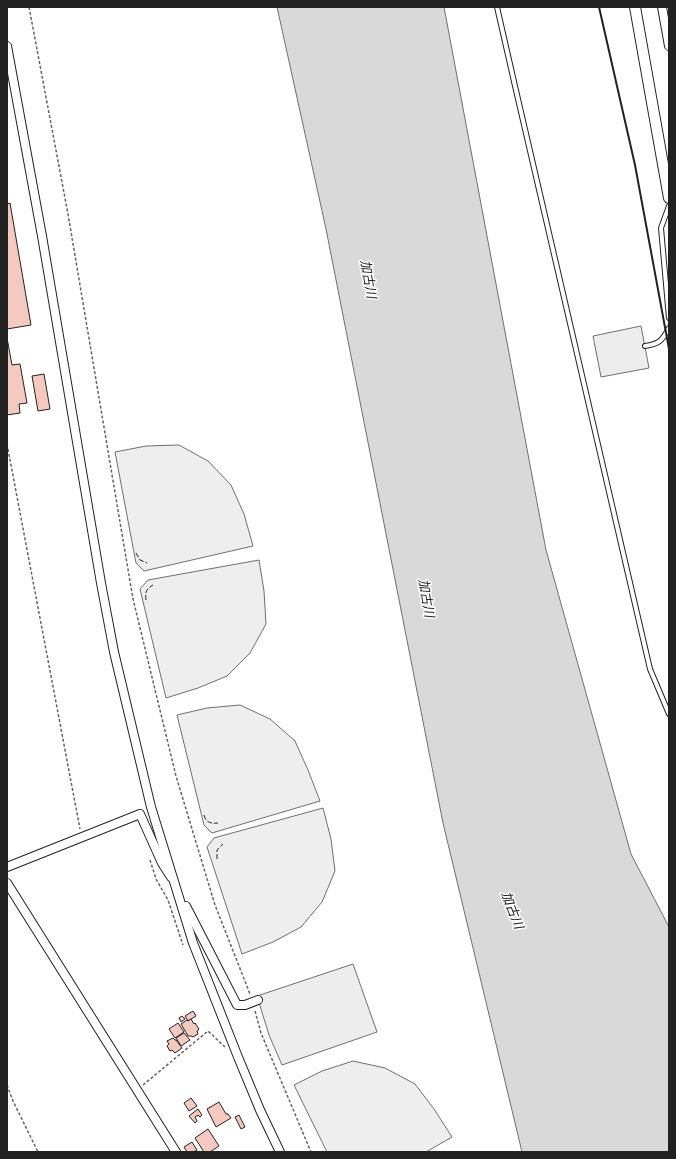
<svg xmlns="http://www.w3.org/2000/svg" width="676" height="1159" viewBox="0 0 676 1159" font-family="Helvetica,'Noto Sans JP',sans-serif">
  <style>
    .green { fill: #eee; stroke: #6f6f6f }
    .parking { fill: #ededed; stroke: #6f6f6f }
    .water { fill: #d9d9d9; stroke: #6f6f6f }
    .building { fill: #f3c9c0; stroke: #222 }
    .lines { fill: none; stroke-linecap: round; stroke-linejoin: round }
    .service-casing { stroke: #222; stroke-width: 6 }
    .minor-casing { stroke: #222; stroke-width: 10 }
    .tertiary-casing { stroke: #222; stroke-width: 12 }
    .path { stroke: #646464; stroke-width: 1.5; stroke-dasharray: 3 2; stroke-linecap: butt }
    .service { stroke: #fff; stroke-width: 4 }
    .minor { stroke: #fff; stroke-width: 8 }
    .tertiary { stroke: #fff; stroke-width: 10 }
    .fence { stroke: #222; stroke-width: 1; stroke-dasharray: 5 2; stroke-linecap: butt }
    .wall { stroke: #222; stroke-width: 2 }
    .labels { text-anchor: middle; stroke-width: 3; stroke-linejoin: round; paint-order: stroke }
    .water-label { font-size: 13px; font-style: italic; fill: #222; stroke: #fff }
  </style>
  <rect width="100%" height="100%" fill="#fff"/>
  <!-- green -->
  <g class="green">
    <path d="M179,445l29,16 23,24 13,29 9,32 -109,25 -8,-8 -21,-111 31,-6z"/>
    <path d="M259,560l5,31 2,33 -16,29 -23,23 -29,12 -32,10 -26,-109 8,-9z"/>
    <path d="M240,705l30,14 25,22 13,29 12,31 -108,32 -8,-8 -27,-110 30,-7z"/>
    <path d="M323,808l8,31 4,32 -13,31 -21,25 -28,15 -31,12 -35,-107 7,-9z"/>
    <path d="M353,1061l32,7 30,16 19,25 18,28 -26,15h-99l-33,-67 28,-14z"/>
  </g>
  <!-- parking -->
  <g class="parking">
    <path d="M641,326l8,42 -48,9 -8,-41z"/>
    <path d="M353,964l24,68 -95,33 -13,-30 -12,-39z"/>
  </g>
  <!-- water -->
  <path class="water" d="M277,7h167l102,543 85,304 38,73v225h-147l-79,-329 -117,-594z"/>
  <!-- building -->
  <g class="building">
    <path d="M10,203l21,122 -24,4v-125z"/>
    <path d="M7,338l5,27 8,-1 7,39 -8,1 1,9 -13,2z"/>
    <path d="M44,374l6,35 -12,2 -6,-35z"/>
    <path d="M193,1011l3,5 -8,5 -3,-5z"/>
    <path d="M182,1016l3,3 -4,3 -2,-4z"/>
    <path d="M191,1019l3,5 1,-1 4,6 -2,2 1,3 -5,3 -2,-1h-3l-7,-12 6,-4 1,1z"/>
    <path d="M178,1023l6,9 -9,6 -6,-9z"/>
    <path d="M184,1033l6,7 -9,6 -5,-8z"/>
    <path d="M173,1038l2,2h1l6,8 -7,5 -3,-3 -2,1 -3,-5 2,-2 -2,-3z"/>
    <path d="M191,1098l6,8 -8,5 -5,-8z"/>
    <path d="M219,1102l7,12h2l3,4 -15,9 -9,-18z"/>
    <path d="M198,1109l4,6 -2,2 -2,-2 -3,2 2,4 -2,2 -6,-7z"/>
    <path d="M239,1115l6,12 -4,2 -6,-12z"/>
    <path d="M208,1129l11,17 -9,6h-6l-9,-14z"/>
    <path d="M192,1142l5,8 -4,2h-6l-3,-5z"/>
  </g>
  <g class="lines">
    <!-- service casing -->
    <g class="service-casing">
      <g id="service">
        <path d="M497,7l18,79 135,583 19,45"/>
        <path d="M669,206l-8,22 8,90"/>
        <path d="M645,346c14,-2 17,-5 24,-18"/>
      </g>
    </g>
    <!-- minor casing -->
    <g class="minor-casing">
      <g id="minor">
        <path d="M662,7l7,39"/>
        <path d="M7,46l35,190 59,347 13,69 37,155 42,136 45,114 22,53 20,42"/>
        <path d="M7,867l133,-53 22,49 9,14"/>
        <path d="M7,883l169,269"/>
        <path d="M186,906l51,99h8l13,-5"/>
      </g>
    </g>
    <!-- tertiary casing -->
    <g class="tertiary-casing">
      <path id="tertiary" d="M635,7l34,191"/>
    </g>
    <!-- path -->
    <g class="path">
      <path d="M29,7l39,207 65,385 43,177 39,129 35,89"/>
      <path d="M7,444l73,385"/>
      <path d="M150,860l6,19 12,21 15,45"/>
      <path d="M255,1011l6,22 50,119"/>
      <path d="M7,1085l6,16 25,51"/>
      <path d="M143,1085l65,-54 17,16"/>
    </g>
    <!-- service -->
    <use href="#service" class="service"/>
    <!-- minor -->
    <use href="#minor" class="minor"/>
    <!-- tertiary -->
    <use href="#tertiary" class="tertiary"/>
    <!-- fence -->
    <g class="fence">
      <path d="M136,553l4,7 7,3"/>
      <path d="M146,600c-1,-8 0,-11 7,-15"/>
      <path d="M204,815c2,7 6,9 14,8"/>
      <path d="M217,859v-9l6,-6"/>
    </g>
    <!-- wall -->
    <path class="wall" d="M599,7l36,158 34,184"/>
  </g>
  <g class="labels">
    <!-- water labels -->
    <g class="water-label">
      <text transform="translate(369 279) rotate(80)" y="5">加古川</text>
      <text transform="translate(427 598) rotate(80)" y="5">加古川</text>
      <text transform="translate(513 910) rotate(69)" y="5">加古川</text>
    </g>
  </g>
  <!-- border -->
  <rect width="676" height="1159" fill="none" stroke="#222222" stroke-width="16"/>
</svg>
